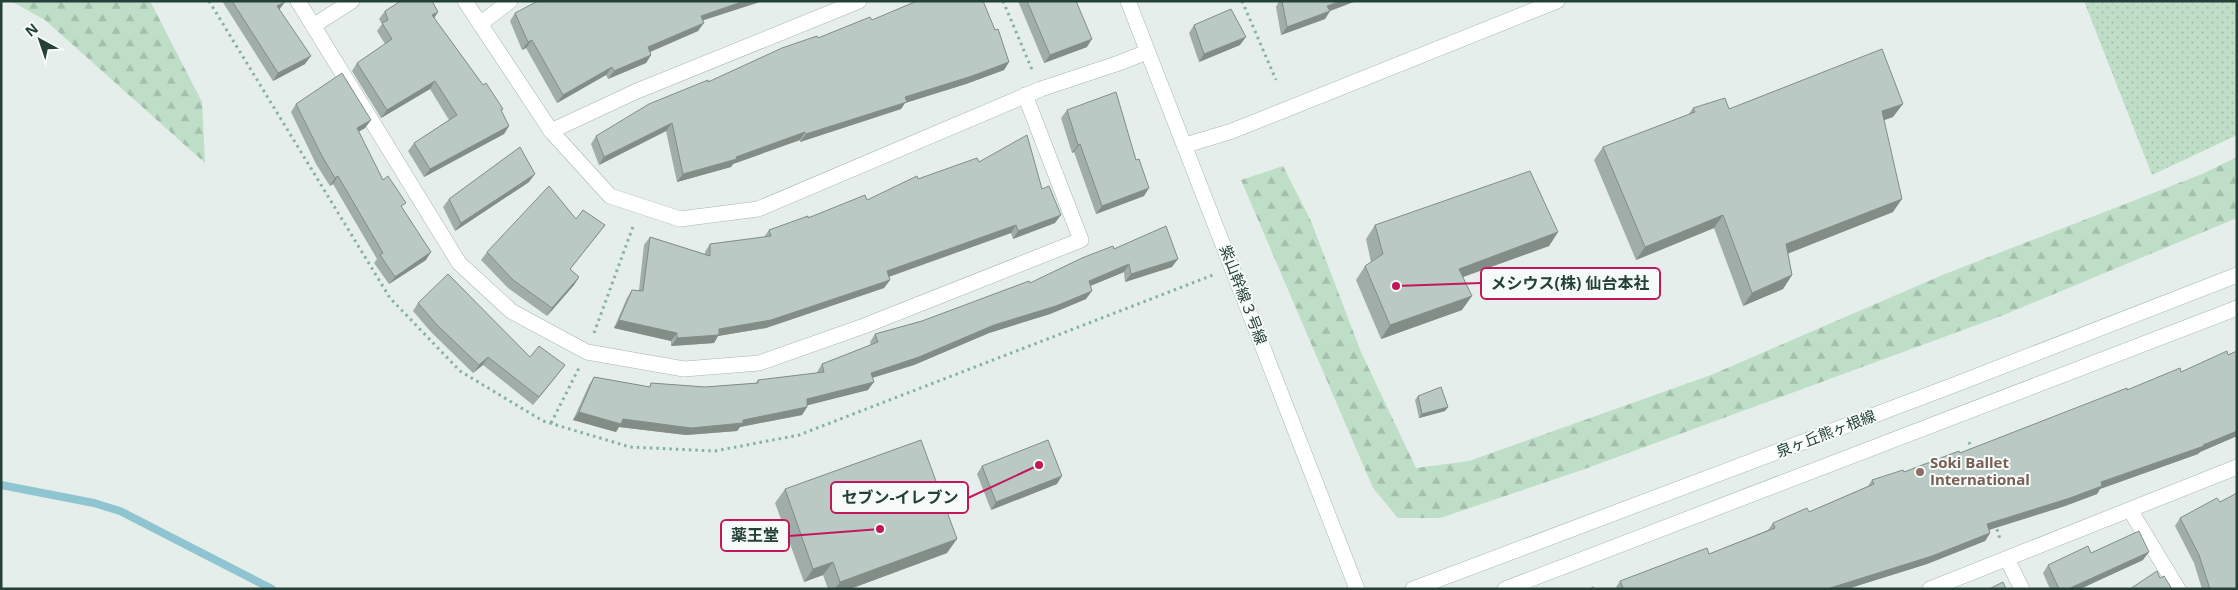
<svg xmlns="http://www.w3.org/2000/svg" width="2238" height="590" viewBox="0 0 2238 590" font-family="'Open Sans','Noto Sans JP',sans-serif">
  <style>
    .grass { fill: url(#grass-dots) }
    .forest { fill: url(#forest-firs) }
    .lines { fill: none; stroke-linecap: round; stroke-linejoin: round }
    .stream { stroke: #8fc5d1; stroke-width: 8 }
    .street-casing { stroke: #a7b6b1; stroke-width: 16 }
    .secondary-casing { stroke: #a3b9b2; stroke-width: 16 }
    .path { stroke: #86b1a5; stroke-width: 3; stroke-dasharray: 2.5 4; stroke-linecap: butt }
    .street { stroke: #fff; stroke-width: 15 }
    .secondary { stroke: #fff; stroke-width: 15 }
    .wall { fill: #a0ada8 }
    .shaded-wall { fill: #828d88 }
    .building { fill: #bac9c3; stroke: #828d88 }
    .education-dot { fill: #8d6e63; stroke: #f6faf8; stroke-width: 2 }
    .labels { text-anchor: middle; stroke-width: 4; stroke-linejoin: round; paint-order: stroke }
    .street-label { font-size: 15px; fill: #244039; stroke: #f6faf8 }
    .education-label { font-size: 15px; font-weight: bold; fill: #785e54; stroke: #f6faf8; text-anchor: start }
    .leader { fill: none; stroke: #c2185b; stroke-width: 2 }
    .callout-dot { fill: #c2185b; stroke: #f6faf8; stroke-width: 2 }
    .callout { fill: #f6faf8; stroke: #c2185b; stroke-width: 2 }
    .callout-label { font-size: 16px; text-anchor: middle; font-weight: bold; fill: #244039 }
  </style>
  <defs>
    <pattern id="grass-dots" width="8" height="8" patternUnits="userSpaceOnUse" patternTransform="scale(1.25)"><rect width="8" height="8" fill="#bfdec8"/><path d="M2 2h.1M6 6h.1" fill="none" stroke="#a4c0ad" stroke-width="1.8" stroke-linecap="round"/></pattern>
    <pattern id="forest-firs" width="22" height="20" patternUnits="userSpaceOnUse" patternTransform="scale(1.25)"><rect width="22" height="20" fill="#bfdec8"/><path d="M5 1l3.5 6h-7zM16 11l3.5 6h-7z" fill="#a4c0ad"/></pattern>
  </defs>
  <rect width="100%" height="100%" fill="#e5eeea"/>
  <!-- grass -->
  <path class="grass" d="M2084,1h153v134l-85,40z"/>
  <!-- forest -->
  <g class="forest">
    <path d="M11,1h139l52,101 3,61 -160,-143z"/>
    <path d="M2237,157v61l-236,98 -419,154 -142,48h-42l-25,-30 -132,-308 42,-14 28,55 50,131 55,116 53,-7 242,-86 234,-101 257,-100z"/>
  </g>
  <g class="lines">
    <!-- stream -->
    <path class="stream" d="M1,485l93,18 26,8 152,78"/>
    <!-- street casing -->
    <g class="street-casing">
      <g id="street">
        <path d="M298,1l161,262 52,48 76,41 97,17 75,-6 105,-37 217,-86 -56,-145"/>
        <path d="M465,1l86,130 59,65 70,23 78,-10 283,-120 78,-26 28,-11"/>
        <path d="M480,24l30,-23"/>
        <path d="M313,26l39,-25"/>
        <path d="M551,131l86,-40 222,-90"/>
        <path d="M2130,510l48,79"/>
        <path d="M2007,559l15,30"/>
        <path d="M1930,589l307,-122"/>
      </g>
    </g>
    <!-- secondary casing -->
    <g class="secondary-casing">
      <g id="secondary">
        <path d="M1128,1l229,588"/>
        <path d="M1186,145l46,-14 325,-130"/>
        <path d="M1413,589l541,-204 283,-110"/>
        <path d="M1505,589l732,-281"/>
      </g>
    </g>
    <!-- path -->
    <g class="path">
      <path d="M209,1l181,297 70,73 83,50 87,26 85,4 84,-16 414,-160"/>
      <path d="M1003,1l30,71"/>
      <path d="M1242,1l34,79"/>
      <path d="M594,333l40,-109"/>
      <path d="M551,423l28,-55"/>
      <path d="M1969,442l3,9"/>
      <path d="M1995,523l5,16"/>
      <path d="M1592,587l1,2"/>
    </g>
    <!-- street -->
    <use href="#street" class="street"/>
    <!-- secondary -->
    <use href="#secondary" class="secondary"/>
  </g>
  <!-- wall -->
  <g class="wall">
    <path d="M222,1h62l-5,8 26,55 -32,17z"/>
    <path d="M1018,1h58l11,46 -43,16z"/>
    <path d="M1279,1h77l-26,10 -5,8 -44,16 -5,-28z"/>
    <path d="M385,11l49,7 49,67 20,24 -2,2 8,15 -5,8 -80,43 -16,-26 6,-8 35,-23 -19,-31 -49,29 -29,-47 5,-8 28,-19 -8,-13 5,-7 -3,-5z"/>
    <path d="M515,13l188,8 -5,10 -48,21 1,3 -5,8 -38,16 -2,-4 -49,28 -31,-55 -4,2 -12,-29z"/>
    <path d="M872,20l123,10 14,32 -5,8 -38,14 -61,19 -4,6 -101,33v-2l-67,24 -2,3 -54,15 -11,-51 -67,34 -8,-21 5,-8 112,-54z"/>
    <path d="M1194,25l46,20 -41,17 -10,-29z"/>
    <path d="M296,104l75,16 -6,8 -7,4 25,48 19,28 24,52 -37,24 -15,-21 3,-4 -44,-75 -3,2 -14,-22 -25,-52z"/>
    <path d="M1693,108l200,9 -9,3 9,92 -105,41 4,22 -9,14 -40,17 -29,-78 -78,32 -42,-100 9,-13 85,-32z"/>
    <path d="M1067,110l69,50 8,36 -48,18 -22,-62 -2,1 -11,-35z"/>
    <path d="M979,162l63,27 13,34 -42,16 -2,-6 -122,44 1,3 -6,8 -118,40 -48,8 -4,7 -43,3v-5l-57,-13 13,-30 5,-8h7l5,-45 6,-8 55,17v-2l5,-8 54,-7 5,-7 98,-30 51,-21z"/>
    <path d="M529,182l-74,49 -12,-24 6,-8z"/>
    <path d="M576,219l29,6 -35,44 9,8 -5,8 -27,31 -39,-28 -27,-28 6,-8z"/>
    <path d="M1375,225l183,7 -9,14 -86,31 -1,33 -81,29 -25,-59 9,-14 6,-4 -5,-23z"/>
    <path d="M1114,249l58,18 -47,15 -1,-10 -34,14 -4,13 -36,15 -61,19 -75,32 -42,13 -4,12 -61,15v2l-5,8 -62,12 -3,4 -51,4 -67,-8 -3,5 -43,-12 16,-35 5,-8 55,10 2,-4 54,4 51,-4 2,-3 59,-7v-1l5,-8 49,-19 -1,-3 5,-8 47,-13 108,-38z"/>
    <path d="M418,303l112,54 35,8 -32,40 -50,-40 -10,8 -42,-41 -18,-21z"/>
    <path d="M2237,351v85l-37,16 -2,2 -98,35 -3,5 -32,12 -76,24 1,3 -5,8 -58,23 -80,25h-232l5,-8 89,-27 59,-24 5,-7 36,-11 59,-26 4,-6 32,-8 56,-19 167,-63 54,-18 47,-17z"/>
    <path d="M1418,396l30,11 -3,4 -26,7 -4,-18z"/>
    <path d="M982,466l75,18 -66,26 -14,-36z"/>
    <path d="M785,489l162,64 -97,36h-22l-5,-14 -19,7 -29,-79z"/>
    <path d="M2220,502l17,87h-35l-8,-26 -19,-37 5,-8z"/>
    <path d="M2091,553l52,7 -63,29h-30l-7,-16 5,-8z"/>
  </g>
  <!-- shaded-wall -->
  <g class="shaded-wall">
    <path d="M744,1h19l-68,22 6,-7z"/>
    <path d="M1341,1h15l-34,13 5,-8z"/>
    <path d="M285,2l-6,8 -2,-4z"/>
    <path d="M1330,11l-5,8 -44,16 6,-8z"/>
    <path d="M438,12l-5,8 -1,-5z"/>
    <path d="M704,23l-6,8 -55,24 5,-8z"/>
    <path d="M1246,37l-6,8 -41,17 5,-8z"/>
    <path d="M1092,39l-5,8 -43,16 6,-8z"/>
    <path d="M532,40l-6,8 -4,2 6,-8z"/>
    <path d="M651,55l-5,8 -38,16 6,-8z"/>
    <path d="M311,56l-6,8 -32,17 5,-8z"/>
    <path d="M1009,62l-5,8 -38,14 -61,19 -4,6 -101,33 6,-8 99,-37z"/>
    <path d="M612,67l-6,8 -49,28 6,-8z"/>
    <path d="M435,81l-5,8 -49,29 6,-8z"/>
    <path d="M1903,104l-10,13 -20,7 9,-13z"/>
    <path d="M371,120l-6,8 -14,8 6,-8z"/>
    <path d="M672,123l-6,8 -67,34 5,-8z"/>
    <path d="M509,126l-5,8 -80,43 6,-8z"/>
    <path d="M805,132l-5,8 -67,24 -2,3 -54,15 6,-8 53,-17z"/>
    <path d="M1080,144l-6,8 -2,1 6,-8z"/>
    <path d="M535,174l-6,8 -74,49 6,-8z"/>
    <path d="M338,176l-5,8 -3,2 5,-8z"/>
    <path d="M1149,188l-5,8 -48,18 6,-8z"/>
    <path d="M1902,199l-9,13 -116,46 9,-14z"/>
    <path d="M1061,215l-6,8 -42,16 5,-8z"/>
    <path d="M1723,215l-9,13 -78,32 9,-13z"/>
    <path d="M605,225l-6,8 -35,44 6,-8z"/>
    <path d="M1016,225l-5,8 -129,46 5,-8z"/>
    <path d="M1558,232l-9,14 -100,36 10,-13z"/>
    <path d="M431,252l-5,8 -37,24 6,-7z"/>
    <path d="M1178,259l-6,8 -47,15 6,-8z"/>
    <path d="M1129,264l-5,8 -41,17 6,-8z"/>
    <path d="M1792,275l-9,14 -40,17 9,-13z"/>
    <path d="M579,277l-5,8 -27,31 5,-8z"/>
    <path d="M890,280l-6,8 -118,40 -48,8 -4,7 -43,3 6,-8 42,-9z"/>
    <path d="M1092,291l-6,8 -36,15 -61,19 -75,32 -49,15 6,-7 123,-48z"/>
    <path d="M1472,296l-10,14 -81,29 9,-14z"/>
    <path d="M619,320l58,13 -6,8 -57,-13z"/>
    <path d="M488,357l-5,8 -10,8 6,-8z"/>
    <path d="M565,365l-6,8 -26,32 6,-8z"/>
    <path d="M874,382l-6,8 -67,17 6,-8z"/>
    <path d="M807,407l-5,8 -62,12 -3,4 -51,4 -67,-8 -3,5 -43,-12 6,-8 44,7 120,1z"/>
    <path d="M1448,407l-3,4 -26,7 3,-4z"/>
    <path d="M2237,431v5l-37,16 -2,2 -98,35 -3,5 -32,12 -83,26 5,-8 216,-79z"/>
    <path d="M1062,476l-5,8 -66,26 5,-8z"/>
    <path d="M1990,533l-5,8 -58,23 -80,25h-20z"/>
    <path d="M957,539l-10,14 -97,36h-15l5,-7z"/>
    <path d="M2149,552l-6,8 -63,29h-12z"/>
    <path d="M833,562l-10,13 -19,7 9,-13z"/>
  </g>
  <!-- building -->
  <g class="building">
    <path d="M232,1h52l1,1 -8,4 34,50 -33,17z"/>
    <path d="M401,1h31l6,11 -6,3 51,70 3,-2 17,26 -2,1 8,16 -79,43 -16,-26 43,-28 -22,-34 -48,29 -30,-47 35,-24 -10,-16 6,-3 -3,-9z"/>
    <path d="M538,1h206l-43,15 3,7 -56,24 3,8 -37,16 -2,-4 -49,28 -31,-55 -4,2 -13,-29z"/>
    <path d="M917,1h66l12,29 3,-1 11,33 -37,14 -67,21 2,5 -101,32 -1,-2 -69,25 1,2 -54,15 -11,-51 -68,34 -8,-21 53,-32 59,-24v2l74,-34 35,-12 1,2 52,-21 2,3z"/>
    <path d="M1027,1h49l16,38 -42,16z"/>
    <path d="M1282,1h59l-14,5 3,5 -43,16z"/>
    <path d="M1231,9l15,28 -42,17 -10,-29z"/>
    <path d="M1882,49l21,55 -21,7 20,88 -116,45 6,31 -40,18 -29,-78 -78,32 -42,-100 92,-35 -2,-4 32,-10 4,11z"/>
    <path d="M342,73l29,47 -14,8 26,52 5,-4 18,27 -5,3 30,46 -36,25 -15,-22 3,-2 -45,-77 -3,2 -13,-22 -26,-52z"/>
    <path d="M1116,92l20,68 3,-1 10,29 -47,18 -22,-62 -2,1 -11,-35z"/>
    <path d="M1027,135l15,54 7,-3 12,29 -43,16 -2,-6 -129,46 3,9 -119,40 -52,9v6l-42,3v-5l-58,-13 13,-30 11,1 7,-54 60,19v-12l61,-8 -2,-6 39,-14v2l57,-23 2,5 50,-24 1,3 59,-21 2,4z"/>
    <path d="M520,147l15,27 -74,49 -12,-24z"/>
    <path d="M1530,171l28,61 -99,37 13,27 -82,29 -25,-59 18,-12 -8,-29z"/>
    <path d="M549,186l27,33 7,-9 22,15 -35,44 9,8 -27,31 -39,-28 -26,-28z"/>
    <path d="M1166,226l12,33 -47,15 -2,-10 -40,17 3,10 -36,15 -62,19 -75,32 -48,16 3,9 -67,17v8l-64,13v3l-52,5 -68,-9 -2,5 -42,-12 15,-35 56,10 1,-4 54,4 53,-4v-3l66,-8 -2,-8 56,-22 -3,-8 47,-13 107,-40 1,2 52,-25 31,-12 1,3z"/>
    <path d="M448,274l82,83 9,-11 26,19 -26,32 -51,-40 -9,8 -42,-40 -19,-22z"/>
    <path d="M2227,351l1,4 9,-4v80l-34,14 1,1 -103,36 1,4 -32,12 -83,26 3,9 -58,23 -105,33h-208l4,-2 -3,-6 87,-33 2,6 66,-26 -2,-5 34,-15 2,4 65,-28 -2,-4 31,-10 1,2 55,-21 1,2 167,-65v2l53,-22 1,4z"/>
    <path d="M1441,387l7,20 -26,7 -4,-18z"/>
    <path d="M921,440l36,99 -117,43 -7,-20 -20,7 -28,-80z"/>
    <path d="M1048,440l14,36 -66,26 -14,-36z"/>
    <path d="M2237,493v96h-27l-11,-34 -19,-37 37,-20 3,4z"/>
    <path d="M2139,531l10,21 -81,37h-9l-11,-24 40,-19 3,7z"/>
    <path d="M2157,571l3,7 4,-2 8,13h-42z"/>
    <path d="M2003,582l3,7h-17z"/>
  </g>
  <!-- markers -->
  <circle class="education-dot" cx="1920" cy="472" r="5"/>
  <g class="labels">
    <!-- street labels -->
    <g class="street-label">
      <text transform="translate(1243 295) rotate(69)" y="5">紫山幹線３号線</text>
      <text transform="translate(1826 434) rotate(-21)" y="5">泉ヶ丘熊ヶ根線</text>
    </g>
    <!-- education labels -->
    <g class="education-label">
      <text x="1930" y="468">Soki Ballet<tspan x="1930" dy="17">International</tspan></text>
    </g>
  </g>
  <!-- callouts -->
  <path class="leader" d="M1396 286L1481 283M1039 465L968 498M880 529L789 536"/>
  <g class="callout-dot">
    <circle cx="1396" cy="286" r="5"/>
    <circle cx="1039" cy="465" r="5"/>
    <circle cx="880" cy="529" r="5"/>
  </g>
  <g class="callout">
    <rect x="1481" y="268" width="179" height="31" rx="5"/>
    <rect x="831" y="482" width="137" height="31" rx="5"/>
    <rect x="721" y="520" width="68" height="31" rx="5"/>
  </g>
  <g class="callout-label">
    <text x="1570" y="289">メシウス(株) 仙台本社</text>
    <text x="900" y="503">セブン-イレブン</text>
    <text x="755" y="541">薬王堂</text>
  </g>
  <!-- border -->
  <rect width="2238" height="590" fill="none" stroke="#244039" stroke-width="5"/>
  <!-- north arrow -->
  <g transform="translate(40 40) rotate(320)" stroke="#f6faf8" stroke-width="4" paint-order="stroke">
  <path d="M0-4L9 19L0 12L-9 19Z" fill="#244039"/>
  <text y="-8" font-size="14" font-weight="bold" text-anchor="middle" fill="#244039">N</text>
  </g>
</svg>
